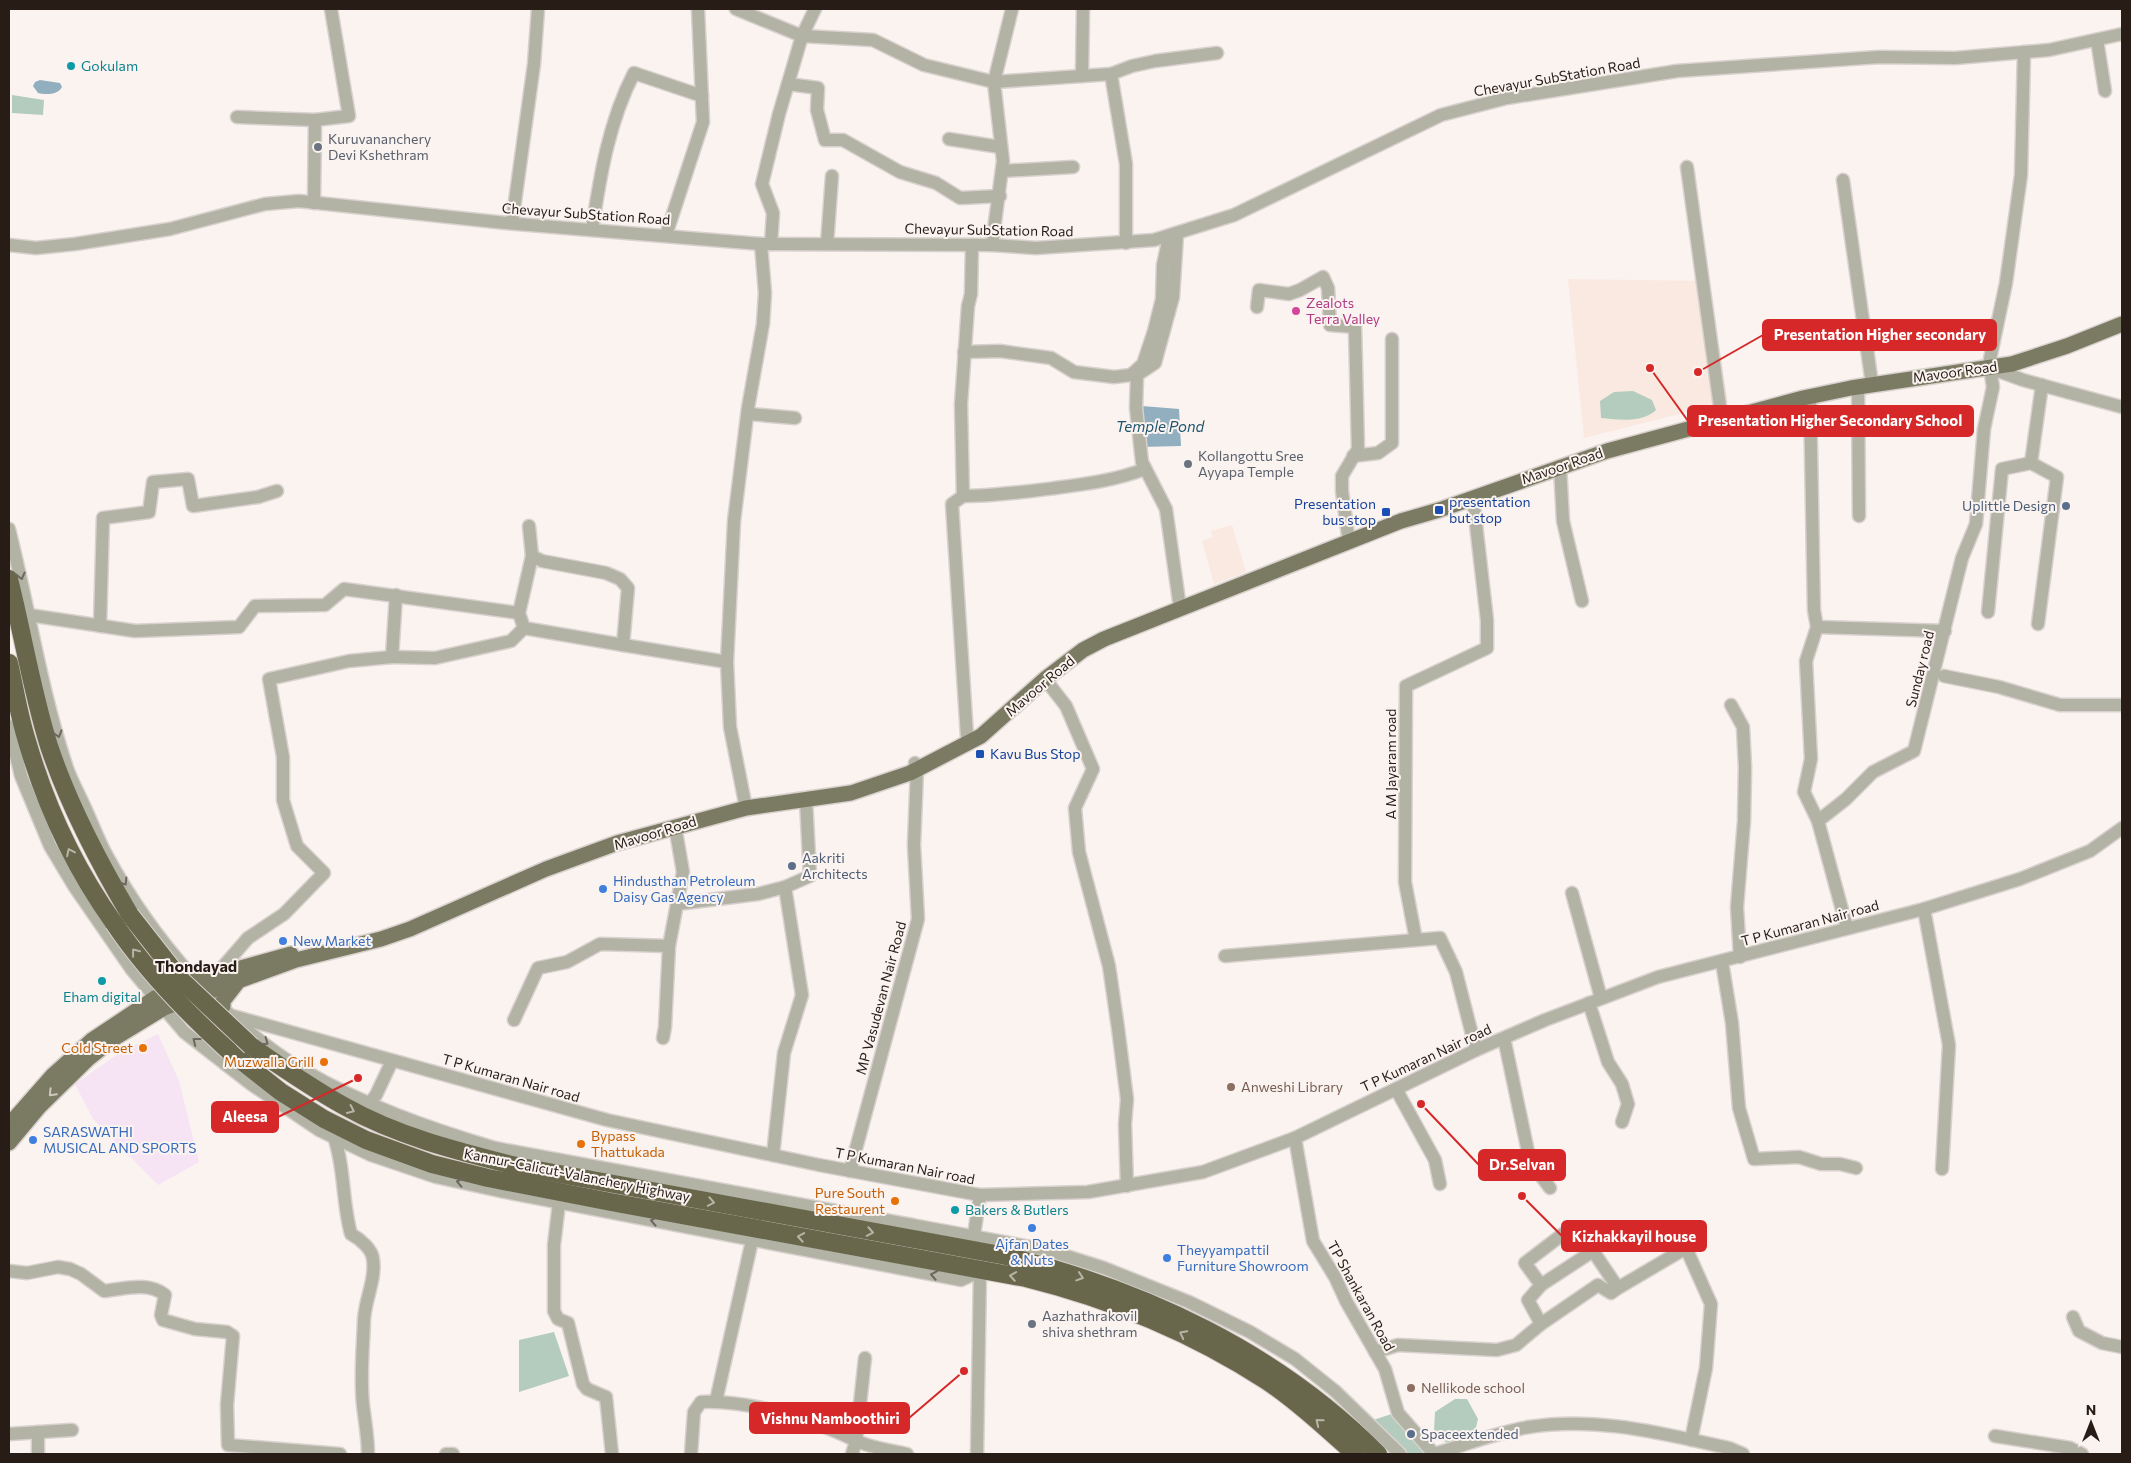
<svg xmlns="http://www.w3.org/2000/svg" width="2131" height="1463" viewBox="0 0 2131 1463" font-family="Commissioner,sans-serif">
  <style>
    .commercial { fill: #f6e4f5 }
    .built { fill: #fae9e1 }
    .green { fill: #b3ccbe }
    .water { fill: #91afbf }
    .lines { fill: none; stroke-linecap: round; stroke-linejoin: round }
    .minor-casing { stroke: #d8d1cd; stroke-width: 15 }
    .major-casing { stroke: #d8d1cd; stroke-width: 18 }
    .highway-casing { stroke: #d8d1cd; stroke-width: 20 }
    .minor { stroke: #b2b2a5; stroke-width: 12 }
    .major { stroke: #7b7b63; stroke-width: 15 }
    .highway { stroke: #68674c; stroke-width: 18 }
    .highway-bridge-casing { stroke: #d8d1cd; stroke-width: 20; stroke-linecap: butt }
    .highway-bridge { stroke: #68674c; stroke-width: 18 }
    .oneway { stroke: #6d675e }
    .oneway2 { stroke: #b8b4a6 }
    .oneway3 { stroke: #cec9bf }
    .culture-dot { fill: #0f9aa8; stroke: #faf3f0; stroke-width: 2 }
    .worship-dot { fill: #6b7280; stroke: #faf3f0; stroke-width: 2 }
    .hotel-dot { fill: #d1479c; stroke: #faf3f0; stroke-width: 2 }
    .service-dot { fill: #5c6f8a; stroke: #faf3f0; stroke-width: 2 }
    .transit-dot { fill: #1a4fb4; stroke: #faf3f0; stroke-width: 2 }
    .shop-dot { fill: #3f7fe0; stroke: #faf3f0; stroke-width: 2 }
    .food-dot { fill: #e8710a; stroke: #faf3f0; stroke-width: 2 }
    .education-dot { fill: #8d6e63; stroke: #faf3f0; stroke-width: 2 }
    .labels { text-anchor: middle; stroke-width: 4; stroke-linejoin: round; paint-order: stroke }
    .culture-label { font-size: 14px; fill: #0d838f; stroke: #faf3f0; text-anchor: start }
    .street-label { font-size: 14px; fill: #281c16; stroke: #faf3f0 }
    .worship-label { font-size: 14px; fill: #5b616d; stroke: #faf3f0; text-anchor: start }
    .hotel-label { font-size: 14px; fill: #b23c85; stroke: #faf3f0; text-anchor: start }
    .transit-label { font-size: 14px; fill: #164399; stroke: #faf3f0; text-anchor: start }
    .service-label { font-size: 14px; fill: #4e5e75; stroke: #faf3f0; text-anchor: start }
    .shop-label { font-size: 14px; fill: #366cbe; stroke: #faf3f0; text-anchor: start }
    .food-label { font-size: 14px; fill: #c56008; stroke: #faf3f0; text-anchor: end }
    .education-label { font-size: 14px; fill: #785e54; stroke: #faf3f0; text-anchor: start }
    .water-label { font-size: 15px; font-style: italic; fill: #1e546e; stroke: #faf3f0 }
    .quarter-label { font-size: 16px; font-weight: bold; fill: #281c16; stroke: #faf3f0 }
    .leader { fill: none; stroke: #d62828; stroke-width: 2 }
    .callout-dot { fill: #d62828; stroke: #faf3f0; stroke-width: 2 }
    .callout { fill: #d62828; stroke: #d62828; stroke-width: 2 }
    .callout-label { font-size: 15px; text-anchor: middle; font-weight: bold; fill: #fff }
  </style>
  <rect width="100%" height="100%" fill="#faf3f0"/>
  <!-- commercial -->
  <path class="commercial" d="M158,1034l21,47 20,81 -41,23 -65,-66 -18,-35 43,-30z"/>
  <!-- built -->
  <g class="built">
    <path d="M1568,279l140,2 20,121 -144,36z"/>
    <path d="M1232,525l14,47 -32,12 -12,-43 10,-4 -1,-6z"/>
  </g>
  <!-- green -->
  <g class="green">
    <path d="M12,95l32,5 -1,15 -31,-2z"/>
    <path d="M1633,391l19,9 4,10c-14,13 -36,10 -55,8l-1,-17 14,-9z"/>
    <path d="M554,1332l15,44 -50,16v-52z"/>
    <path d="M1455,1399h12l11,20 -4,17 -17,8 -19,-4 -4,-9 1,-19z"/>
    <path d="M1395,1413l34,41h-36l-20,-34z"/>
  </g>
  <!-- water -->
  <g class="water">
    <path d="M40,80l20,3 2,4c-4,8 -16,8 -24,6l-5,-7 2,-4z"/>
    <path d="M1142,406l37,3 2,37 -41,1z"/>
  </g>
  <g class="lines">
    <!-- minor casing -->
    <g class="minor-casing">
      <g id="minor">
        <path d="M736,9l66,27 71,4 51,25 70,17 117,-8 21,-8 23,-5 62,-8"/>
        <path d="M2097,40l8,51"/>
        <path d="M1111,74l15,90v79"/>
        <path d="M1082,76l1,-67"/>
        <path d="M788,84l30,4 -1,22 8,30h18l57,32 36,11 24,15 40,-2"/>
        <path d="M237,117l78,3"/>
        <path d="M949,139l51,8"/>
        <path d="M1687,167l34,247"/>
        <path d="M1002,171l71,-4"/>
        <path d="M1843,180l28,197"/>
        <path d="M314,203l1,-83 34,-4 -18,-107"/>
        <path d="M512,223l22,-159 4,-55"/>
        <path d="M592,230c8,-54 17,-109 42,-157l68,23"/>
        <path d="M666,235l37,-113 -5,-113"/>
        <path d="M1177,235l-4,62 -18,66 -18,12 -1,33 6,54 24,47 13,92"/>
        <path d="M771,244l2,-31 -11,-29 17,-70 23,-78 13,-27"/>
        <path d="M827,244l5,-68"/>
        <path d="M9,245l27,3 39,-4 95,-15 95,-25 34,-3 207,22 255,21 231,1 44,3 118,-8 80,-25 207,-100 66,-17 170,-27 202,-14 76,1 94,-8 73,-16"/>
        <path d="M992,245l11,-84 -9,-79 18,-73"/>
        <path d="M1257,307l2,-17 30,4 11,-4 23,-13 5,11 2,37 25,2 3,122 -16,27v15l6,44"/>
        <path d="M964,352l36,-1 51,7 23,14 40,5 17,-2 12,-11 11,-33 8,-32 1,-34 6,-28"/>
        <path d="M1990,359l16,-76 15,-108 3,-123"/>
        <path d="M1858,387l1,129"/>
        <path d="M1810,397l4,213 3,17 128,4"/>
        <path d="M749,414l46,4"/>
        <path d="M1353,456l25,-3 14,-10v-104"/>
        <path d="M1560,466l3,55 19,80"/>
        <path d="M963,496c31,0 61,-4 92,-8 32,-4 61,-8 90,-19"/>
        <path d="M1473,498l14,122v28l-81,38 -1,196 11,58 24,-2 16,34 20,78"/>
        <path d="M529,526l3,30 10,5 64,12 14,6 8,9 -5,57 104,17 3,65 16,81"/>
        <path d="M9,529c20,79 32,161 58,239 5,14 13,28 19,42 7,15 13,32 21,46 44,81 116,167 196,214 60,35 125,58 192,78l417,77 15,17"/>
        <path d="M532,556l-13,57 5,15 99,17"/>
        <path d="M1988,612l14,-143 29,-6"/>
        <path d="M29,615l106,16 104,-4 16,-21 70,-1 19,-16 175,24"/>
        <path d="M2038,624l19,-147 -26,-14 11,-78"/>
        <path d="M100,626l3,-108 46,-6 4,-30 35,-3 5,27 65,-9 19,-6"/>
        <path d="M1817,627l-11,34 5,98 -7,33 14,29"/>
        <path d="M392,657l43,1 76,-17 13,-13"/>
        <path d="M727,662l7,-141 14,-113 15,-84 2,-31 -4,-49"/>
        <path d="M1944,676l55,11 61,18h62"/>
        <path d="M1045,679l21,27 27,63 -18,39 4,44 30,114 9,62 9,71 -2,25 2,62"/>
        <path d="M1731,705l12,22 2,40 -1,54 -7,86 3,50"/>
        <path d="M9,726l12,50 29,70 24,40 58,84 52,62 67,52 68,46 52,25 65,22 64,14 461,89 19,-9 -3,183"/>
        <path d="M967,736l-15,-232 11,-8 -2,-92 7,-98 3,-12 1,-49"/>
        <path d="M675,826l8,46 -6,32 81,-10 27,-7"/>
        <path d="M1572,893l29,105"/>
        <path d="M1924,909l25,136 -7,124"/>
        <path d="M1847,928l-29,-107 28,-22 27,-27 41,-21 48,-193 14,-34 8,-95 9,-42 -3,-19 33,12 99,27"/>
        <path d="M1225,956l191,-16"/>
        <path d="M1722,962l10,61 7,85 15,51 45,-2 22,7h19l16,4"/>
        <path d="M215,976l33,-38 36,-24 40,-41 -27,-27 -14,-46v-43l-14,-78 80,-18 43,-4 4,-62"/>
        <path d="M1589,1003l19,59 14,22 6,20 -6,18"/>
        <path d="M233,1016l374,104 212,45 161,30 108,-3 115,-20 92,-34 181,-88 69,-30 113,-43 266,-68 96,-30 70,-28 32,-23"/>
        <path d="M514,1020l24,-52 29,-6 33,-18 69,2"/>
        <path d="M663,1038l2,-11 4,-81 8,-42"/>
        <path d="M1504,1038l26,123 20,27"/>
        <path d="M1396,1089l39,71 5,24"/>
        <path d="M369,1104l7,-9 16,-34"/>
        <path d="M334,1137c11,31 8,65 17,97 9,5 21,15 22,25 3,21 -8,40 -9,61 -1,28 -4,57 -1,85 2,17 5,32 5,49"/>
        <path d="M1295,1138l18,103 22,36 11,24 39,68 13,44 36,41"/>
        <path d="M773,1155l11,-102 18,-58 -17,-108 25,-11 -4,-76"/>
        <path d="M850,1171l68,-252 -4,-74 3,-76 -2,-6"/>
        <path d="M559,1203l-5,42v66l4,8 10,4 15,61 4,5 19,8 6,57"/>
        <path d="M912,1225l135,25 57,18 85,34 61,30 45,27 40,32 65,63"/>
        <path d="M974,1235l6,-40"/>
        <path d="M9,1271l18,2 31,-6 12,2 11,5 23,17c20,-2 44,-10 61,4l-4,20 2,5 32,9 32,3 6,4 -6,69 1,40 112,9"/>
        <path d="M1541,1285l52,-34"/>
        <path d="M1618,1288l-7,5 -13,-8 -57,39 -13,-24 13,-15 -16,-22 38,-29 30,17 25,37 68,-40 25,56 -5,64 -15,72"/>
        <path d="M2073,1317l6,14 23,12 20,4"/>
        <path d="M1375,1352l23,-7 99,5 19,-5 25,-21"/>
        <path d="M716,1401l35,-156"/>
        <path d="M38,1432v22"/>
        <path d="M9,1434l63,-4"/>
        <path d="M1995,1436l75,12 12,6"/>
        <path d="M446,1454h7"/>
        <path d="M691,1454l3,-42 7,-10c48,-2 111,17 154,38 15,8 36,10 52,14"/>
        <path d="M852,1454l4,-13 9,-83"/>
        <path d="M1434,1454c31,-9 64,-22 95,-27 68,-11 135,7 200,21l14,6"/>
      </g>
    </g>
    <!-- major casing -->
    <g class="major-casing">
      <g id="major">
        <path d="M223,1006v-5l14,-18"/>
        <path d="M9,1125l44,-50 39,-35 63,-42 42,-18 94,-26"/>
        <path d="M9,1143l30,-36 49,-48 25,-20 51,-31 132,-48 85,-21 29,-10 136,-60 71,-26 129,-35 105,-15 59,-20 71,-37 64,-57 38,-29 21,-11 297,-118 38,-11 168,-59 196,-53 48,-10 161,-24 55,-18 55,-22"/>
      </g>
    </g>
    <!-- highway casing -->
    <g class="highway-casing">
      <g id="highway">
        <path d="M9,579c14,56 23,113 40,167 20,60 49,115 81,169"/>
        <path d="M9,663c6,26 10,53 18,78 19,66 47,126 87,182"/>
        <path d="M251,1046c30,21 61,42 93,60 53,30 113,45 172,60l490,90c138,34 271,96 372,198"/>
        <path d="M229,1051l52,41 43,27 42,21 66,24 56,14 123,24 415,76c85,21 167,55 241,103 31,21 60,48 88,73"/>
      </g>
    </g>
    <!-- minor -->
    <use href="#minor" class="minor"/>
    <!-- major -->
    <use href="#major" class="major"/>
    <!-- highway -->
    <use href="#highway" class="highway"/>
    <!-- highway-bridge casing -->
    <g class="highway-bridge-casing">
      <g id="highway-bridge">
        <path d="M130,915l51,65 70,66"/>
        <path d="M114,923c32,48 72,89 115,128"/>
      </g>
    </g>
    <!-- highway-bridge -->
    <use href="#highway-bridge" class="highway-bridge"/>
  </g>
  <!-- one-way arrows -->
  <defs><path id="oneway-chevron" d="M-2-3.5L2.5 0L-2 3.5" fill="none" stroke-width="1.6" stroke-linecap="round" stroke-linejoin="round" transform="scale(1.25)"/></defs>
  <g class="oneway">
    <use href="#oneway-chevron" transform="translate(21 576) rotate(76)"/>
    <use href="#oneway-chevron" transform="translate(58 734) rotate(74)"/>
    <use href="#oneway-chevron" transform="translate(124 882) rotate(57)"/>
    <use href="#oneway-chevron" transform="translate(196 1041) rotate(-142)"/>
    <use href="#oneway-chevron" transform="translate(265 1042) rotate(36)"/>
    <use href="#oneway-chevron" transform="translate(460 1182) rotate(-168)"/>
    <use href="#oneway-chevron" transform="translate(654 1221) rotate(-169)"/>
    <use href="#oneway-chevron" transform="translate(934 1275) rotate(-169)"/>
  </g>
  <g class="oneway2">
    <use href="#oneway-chevron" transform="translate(70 852) rotate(-116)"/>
    <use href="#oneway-chevron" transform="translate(135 952) rotate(-128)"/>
    <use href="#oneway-chevron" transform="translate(351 1110) rotate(25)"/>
    <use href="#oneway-chevron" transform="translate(711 1202) rotate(11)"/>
    <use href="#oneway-chevron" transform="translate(870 1232) rotate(11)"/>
    <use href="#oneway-chevron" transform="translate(801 1237) rotate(-170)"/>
    <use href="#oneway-chevron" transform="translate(1013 1276) rotate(-171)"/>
    <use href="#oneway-chevron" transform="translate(1080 1277) rotate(18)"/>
    <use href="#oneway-chevron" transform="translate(1183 1334) rotate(-153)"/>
    <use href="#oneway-chevron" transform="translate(1319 1422) rotate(-141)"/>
  </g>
  <use class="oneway3" href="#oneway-chevron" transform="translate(52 1093) rotate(134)"/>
  <!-- markers -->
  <g class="culture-dot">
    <circle cx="71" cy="66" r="5"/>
    <circle cx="102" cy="981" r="5"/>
    <circle cx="955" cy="1210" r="5"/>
  </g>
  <g class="worship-dot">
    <circle cx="318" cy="147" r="5"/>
    <circle cx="1188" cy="464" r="5"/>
    <circle cx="1032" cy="1324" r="5"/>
  </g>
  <circle class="hotel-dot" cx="1296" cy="311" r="5"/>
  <g class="service-dot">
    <circle cx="2066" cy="506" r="5"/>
    <circle cx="792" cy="866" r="5"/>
    <circle cx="1411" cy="1434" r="5"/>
  </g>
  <g class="transit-dot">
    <rect x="1434" y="505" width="10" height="10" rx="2.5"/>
    <rect x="1381" y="507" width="10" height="10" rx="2.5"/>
    <rect x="975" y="749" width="10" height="10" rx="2.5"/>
  </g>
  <g class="shop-dot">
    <circle cx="603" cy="889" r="5"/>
    <circle cx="283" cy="941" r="5"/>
    <circle cx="33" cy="1140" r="5"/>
    <circle cx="1032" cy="1228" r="5"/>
    <circle cx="1167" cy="1258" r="5"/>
  </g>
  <g class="food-dot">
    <circle cx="143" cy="1048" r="5"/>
    <circle cx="324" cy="1062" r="5"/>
    <circle cx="581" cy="1144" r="5"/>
    <circle cx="895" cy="1201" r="5"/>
  </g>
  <g class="education-dot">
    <circle cx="1231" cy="1087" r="5"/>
    <circle cx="1411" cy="1388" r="5"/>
  </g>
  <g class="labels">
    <!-- culture labels -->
    <g class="culture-label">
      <text x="81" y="71">Gokulam</text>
      <text x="102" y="1002" text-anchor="middle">Eham digital</text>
      <text x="965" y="1215">Bakers &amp; Butlers</text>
    </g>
    <!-- street labels -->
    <g class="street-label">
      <text transform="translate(1557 77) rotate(-10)" y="5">Chevayur SubStation Road</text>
      <text transform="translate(586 214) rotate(4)" y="5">Chevayur SubStation Road</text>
      <text transform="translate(989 230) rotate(1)" y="5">Chevayur SubStation Road</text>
      <text transform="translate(1955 372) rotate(-8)" y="5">Mavoor Road</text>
      <text transform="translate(1562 466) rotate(-19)" y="5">Mavoor Road</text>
      <text transform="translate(1920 669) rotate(-76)" y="5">Sunday road</text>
      <text transform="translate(1040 686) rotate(-40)" y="5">Mavoor Road</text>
      <text transform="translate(1391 764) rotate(-90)" y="5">A M Jayaram road</text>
      <text transform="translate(655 833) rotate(-17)" y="5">Mavoor Road</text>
      <text transform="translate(1810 923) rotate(-15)" y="5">T P Kumaran Nair road</text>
      <text transform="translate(881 998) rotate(-75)" y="5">MP Vasudevan Nair Road</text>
      <text transform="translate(1426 1058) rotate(-25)" y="5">T P Kumaran Nair road</text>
      <text transform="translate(511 1078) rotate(16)" y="5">T P Kumaran Nair road</text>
      <text transform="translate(905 1166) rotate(11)" y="5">T P Kumaran Nair road</text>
      <text transform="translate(577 1175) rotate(11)" y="5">Kannur-Calicut-Valanchery Highway</text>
      <text transform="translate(1361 1296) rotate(61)" y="5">TP Shankaran Road</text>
    </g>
    <!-- worship labels -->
    <g class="worship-label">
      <text x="328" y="144">Kuruvananchery<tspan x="328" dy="16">Devi Kshethram</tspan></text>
      <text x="1198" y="461">Kollangottu Sree<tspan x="1198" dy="16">Ayyapa Temple</tspan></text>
      <text x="1042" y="1321">Aazhathrakovil<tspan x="1042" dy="16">shiva shethram</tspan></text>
    </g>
    <!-- hotel labels -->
    <g class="hotel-label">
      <text x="1306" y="308">Zealots<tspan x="1306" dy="16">Terra Valley</tspan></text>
    </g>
    <!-- transit labels -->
    <g class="transit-label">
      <text x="1449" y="507">presentation<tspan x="1449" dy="16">but stop</tspan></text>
      <text x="1376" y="509" text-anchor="end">Presentation<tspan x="1376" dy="16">bus stop</tspan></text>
      <text x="990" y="759">Kavu Bus Stop</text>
    </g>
    <!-- service labels -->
    <g class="service-label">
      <text x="2056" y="511" text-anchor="end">Uplittle Design</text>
      <text x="802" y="863">Aakriti<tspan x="802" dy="16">Architects</tspan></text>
      <text x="1421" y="1439">Spaceextended</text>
    </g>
    <!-- shop labels -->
    <g class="shop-label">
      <text x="613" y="886">Hindusthan Petroleum<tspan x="613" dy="16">Daisy Gas Agency</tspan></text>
      <text x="293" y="946">New Market</text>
      <text x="43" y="1137">SARASWATHI<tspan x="43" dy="16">MUSICAL AND SPORTS</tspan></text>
      <text x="1032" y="1249" text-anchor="middle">Ajfan Dates<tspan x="1032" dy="16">&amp; Nuts</tspan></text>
      <text x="1177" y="1255">Theyyampattil<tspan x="1177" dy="16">Furniture Showroom</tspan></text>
    </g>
    <!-- food labels -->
    <g class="food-label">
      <text x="133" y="1053">Cold Street</text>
      <text x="314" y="1067">Muzwalla Grill</text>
      <text x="591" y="1141" text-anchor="start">Bypass<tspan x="591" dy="16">Thattukada</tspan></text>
      <text x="885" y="1198">Pure South<tspan x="885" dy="16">Restaurent</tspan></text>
    </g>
    <!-- education labels -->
    <g class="education-label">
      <text x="1241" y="1092">Anweshi Library</text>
      <text x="1421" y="1393">Nellikode school</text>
    </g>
    <!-- water labels -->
    <g class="water-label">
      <text x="1160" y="432">Temple Pond</text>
    </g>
    <!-- quarter labels -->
    <g class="quarter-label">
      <text x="196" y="972">Thondayad</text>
    </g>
  </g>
  <!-- callouts -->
  <path class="leader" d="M1698 372L1763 335M1650 368L1688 421M358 1078L278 1117M1421 1104L1479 1165M1522 1196L1562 1236M964 1371L909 1418"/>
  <g class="callout-dot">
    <circle cx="1698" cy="372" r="5"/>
    <circle cx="1650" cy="368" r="5"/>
    <circle cx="358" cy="1078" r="5"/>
    <circle cx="1421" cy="1104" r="5"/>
    <circle cx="1522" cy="1196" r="5"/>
    <circle cx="964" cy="1371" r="5"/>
  </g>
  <g class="callout">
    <rect x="1763" y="320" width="233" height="30" rx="5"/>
    <rect x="1688" y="406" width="285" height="30" rx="5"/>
    <rect x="212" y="1102" width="66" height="30" rx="5"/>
    <rect x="1479" y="1150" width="86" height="30" rx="5"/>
    <rect x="1562" y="1221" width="144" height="30" rx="5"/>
    <rect x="750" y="1403" width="159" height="30" rx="5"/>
  </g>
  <g class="callout-label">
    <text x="1880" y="340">Presentation Higher secondary</text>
    <text x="1830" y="426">Presentation Higher Secondary School</text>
    <text x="245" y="1122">Aleesa</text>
    <text x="1522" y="1170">Dr.Selvan</text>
    <text x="1634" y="1242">Kizhakkayil house</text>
    <text x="830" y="1424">Vishnu Namboothiri</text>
  </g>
  <!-- border -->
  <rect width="2131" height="1463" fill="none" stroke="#281c16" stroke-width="20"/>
  <!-- north arrow -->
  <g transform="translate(2091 1423)" stroke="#faf3f0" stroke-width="4" paint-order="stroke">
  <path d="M0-4L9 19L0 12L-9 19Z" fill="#281c16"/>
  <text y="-8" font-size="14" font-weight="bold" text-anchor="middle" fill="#281c16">N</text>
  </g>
</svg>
